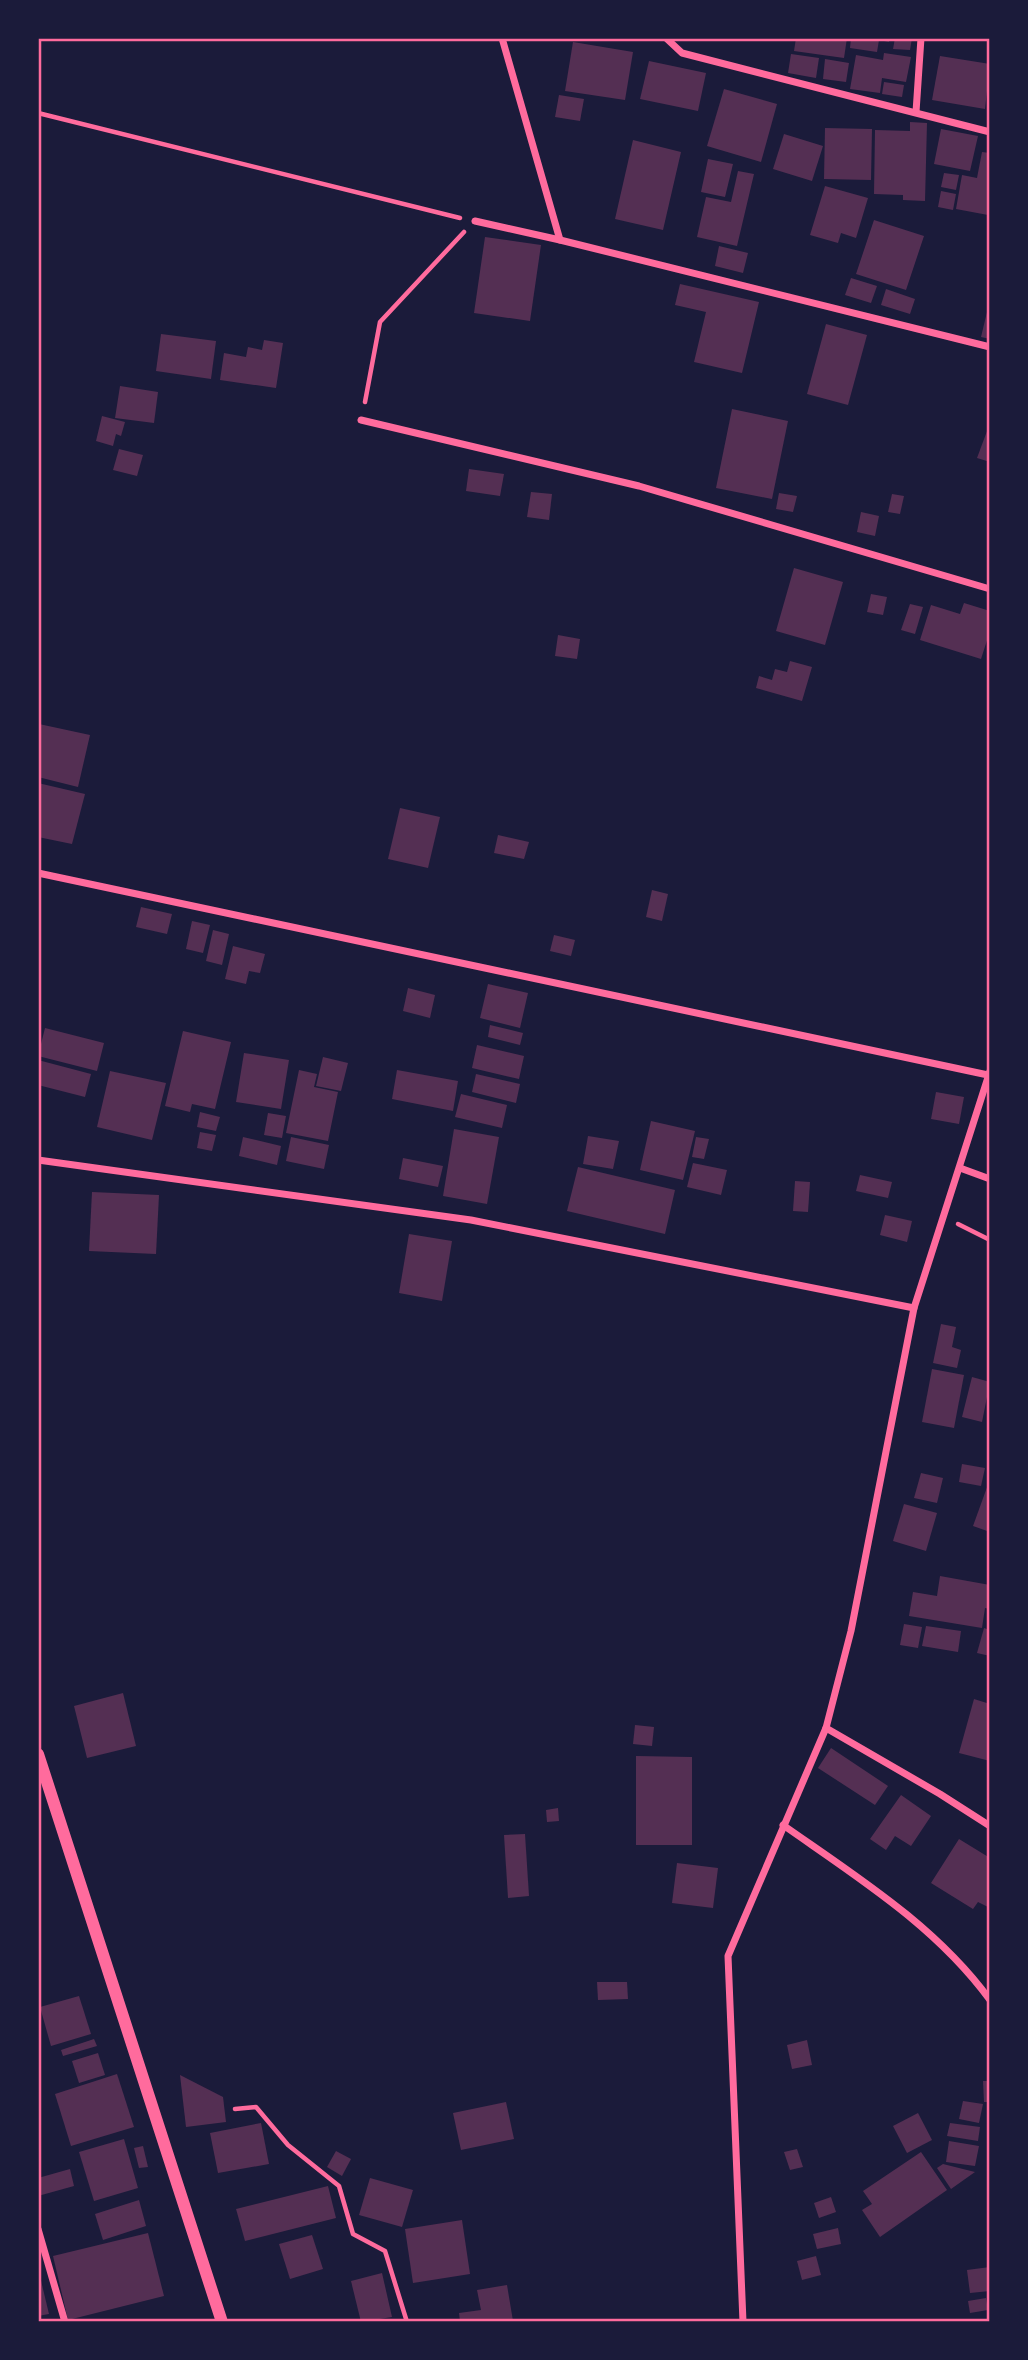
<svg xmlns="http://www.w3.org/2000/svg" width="1028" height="2360" viewBox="0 0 1028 2360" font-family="'Source Serif 4',serif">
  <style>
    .building { fill: #542f53 }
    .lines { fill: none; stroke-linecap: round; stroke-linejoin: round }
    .path { stroke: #ff6b9d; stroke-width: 4.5 }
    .minor { stroke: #ff6b9d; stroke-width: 7 }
    .tertiary { stroke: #ff6b9d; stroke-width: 12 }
    .neatline { fill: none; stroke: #ff6b9d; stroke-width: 2.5 }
  </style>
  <rect width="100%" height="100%" fill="#1b1b3a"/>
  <!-- building -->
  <g class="building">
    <path d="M796,38h51l-3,20 -50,-7z"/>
    <path d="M851,38h39l-1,4 -10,-2 -2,12 -27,-4z"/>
    <path d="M895,38h17l-2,12 -17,-1z"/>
    <path d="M573,42l60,10 -8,48 -60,-9z"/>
    <path d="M884,53l27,4 -5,25 -24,-4 -2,15 -30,-4 6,-34 27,5z"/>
    <path d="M791,54l28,4 -3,20 -28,-5z"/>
    <path d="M940,56l50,8 -5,45 -53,-9z"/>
    <path d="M825,59l24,4 -3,19 -23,-3z"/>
    <path d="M649,61l57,12 -8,38 -58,-12z"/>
    <path d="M884,82l20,3 -2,12 -20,-3z"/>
    <path d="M724,89l53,15 -16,58 -54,-16z"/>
    <path d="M559,95l25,4 -4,22 -25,-4z"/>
    <path d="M910,122l17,1 -2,78 -22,-1v-5l-29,-1 1,-64 35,1z"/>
    <path d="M825,128l47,1 -1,51 -47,-1z"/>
    <path d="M941,129l37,7 -8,35 -36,-7z"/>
    <path d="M784,134l39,12 -11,35 -39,-12z"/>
    <path d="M633,140l48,12 -18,78 -48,-11z"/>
    <path d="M982,152l8,1 -2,62 -32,-6 6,-34 15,3z"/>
    <path d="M708,159l25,5 -8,33 -24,-5z"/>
    <path d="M738,171l16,3 -17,72 -40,-9 9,-40 25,5z"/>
    <path d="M944,173l15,2 -3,15 -15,-3z"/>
    <path d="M825,186l43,12 -12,40 -15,-5 -3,10 -28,-8z"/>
    <path d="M941,191l15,3 -3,16 -15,-3z"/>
    <path d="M874,220l50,16 -18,54 -50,-16z"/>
    <path d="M485,237l56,8 -11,76 -56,-8z"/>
    <path d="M719,246l29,7 -5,20 -28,-7z"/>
    <path d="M851,278l26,8 -6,17 -26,-8z"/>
    <path d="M680,284l79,18 -17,71 -48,-11 12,-50 -31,-7z"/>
    <path d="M886,289l29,10 -5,15 -29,-9z"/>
    <path d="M987,312l3,1v26l-9,-2z"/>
    <path d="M826,324l41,11 -19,70 -41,-11z"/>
    <path d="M161,334l55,7 -5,38 -55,-8z"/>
    <path d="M264,340l19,3 -7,45 -56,-8 4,-27 22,4 2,-10 14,3z"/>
    <path d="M120,386l38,6 -4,31 -39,-5z"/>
    <path d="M732,409l56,12 -16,78 -56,-11z"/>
    <path d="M102,416l23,6 -4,14 -5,-2 -3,12 -17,-5z"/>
    <path d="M990,423v39l-13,-4z"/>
    <path d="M119,449l24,6 -6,21 -24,-6z"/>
    <path d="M469,469l35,5 -4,22 -34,-5z"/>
    <path d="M531,492l21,2 -3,26 -22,-3z"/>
    <path d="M779,493l18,3 -4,16 -17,-3z"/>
    <path d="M892,494l12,2 -4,18 -12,-2z"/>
    <path d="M861,512l18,4 -4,20 -18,-4z"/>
    <path d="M794,568l49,14 -18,63 -49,-14z"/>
    <path d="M871,594l16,3 -4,18 -16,-3z"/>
    <path d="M964,603l26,8v20l-9,28 -61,-19 11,-35 29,9z"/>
    <path d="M910,604l13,3 -8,27 -14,-4z"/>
    <path d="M558,635l22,4 -3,20 -22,-3z"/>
    <path d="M790,661l22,6 -10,34 -46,-13 3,-12 13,4 3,-11 12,3z"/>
    <path d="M39,724l51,11 -12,52 -40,-10z"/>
    <path d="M38,783l47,11 -13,50 -34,-7z"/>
    <path d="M400,808l40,9 -12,51 -40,-9z"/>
    <path d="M498,835l31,7 -5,17 -30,-6z"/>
    <path d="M652,890l16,4 -6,27 -16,-4z"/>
    <path d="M141,907l31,7 -5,20 -31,-7z"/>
    <path d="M192,921l18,4 -7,28 -17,-4z"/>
    <path d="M213,930l16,4 -7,31 -16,-4z"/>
    <path d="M554,935l21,5 -4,16 -21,-5z"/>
    <path d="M233,946l32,8 -5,19 -11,-2 -3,13 -21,-5z"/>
    <path d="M488,984l40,9 -8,35 -40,-10z"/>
    <path d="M408,988l27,7 -5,23 -27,-7z"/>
    <path d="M490,1025l33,8 -3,12 -32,-8z"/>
    <path d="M45,1028l59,15 -7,28 -59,-15z"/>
    <path d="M183,1031l48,11 -16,67 -23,-5 -2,8 -25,-6z"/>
    <path d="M477,1045l47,11 -5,23 -47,-11z"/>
    <path d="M244,1053l45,7 -8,49 -45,-7z"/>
    <path d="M323,1057l25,6 -7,28 -25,-5z"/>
    <path d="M38,1060l53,14 -6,23 -47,-12z"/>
    <path d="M299,1070l18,4 -3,13 24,5 -10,49 -42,-8z"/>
    <path d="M397,1070l61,11 -5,30 -61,-12z"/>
    <path d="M110,1071l56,12 -14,57 -55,-13z"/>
    <path d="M476,1074l44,10 -4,19 -44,-11z"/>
    <path d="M936,1092l28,5 -5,27 -28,-5z"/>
    <path d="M461,1094l46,11 -5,23 -47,-11z"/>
    <path d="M200,1112l20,5 -4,14 -19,-4z"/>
    <path d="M268,1113l18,3 -4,22 -18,-3z"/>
    <path d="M651,1121l44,10 -12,49 -43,-10z"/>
    <path d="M454,1129l45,8 -12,67 -44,-8z"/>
    <path d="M200,1132l16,3 -4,16 -15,-3z"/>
    <path d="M588,1136l31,5 -6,28 -30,-5z"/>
    <path d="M243,1137l38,9 -4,19 -38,-9z"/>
    <path d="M291,1137l38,8 -5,24 -38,-8z"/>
    <path d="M696,1137l13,2 -5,20 -12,-2z"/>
    <path d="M403,1158l40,8 -5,21 -39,-8z"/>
    <path d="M693,1163l34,7 -6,25 -34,-8z"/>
    <path d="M578,1167l97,23 -10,44 -98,-23z"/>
    <path d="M860,1175l32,7 -4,16 -32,-7z"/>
    <path d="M795,1181l15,1 -2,30 -15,-1z"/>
    <path d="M92,1192l67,3 -3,59 -67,-3z"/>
    <path d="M885,1215l27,6 -5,21 -27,-7z"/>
    <path d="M409,1234l43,7 -10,60 -43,-8z"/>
    <path d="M941,1324l15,3 -4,20 9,3 -4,18 -24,-5z"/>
    <path d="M932,1369l32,6 -10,53 -32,-6z"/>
    <path d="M972,1377l18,5 -8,40 -20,-5z"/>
    <path d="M962,1464l23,4 -4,18 -22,-4z"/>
    <path d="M921,1473l22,5 -6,25 -23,-5z"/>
    <path d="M990,1479v53l-17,-6z"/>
    <path d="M904,1504l33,9 -11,38 -33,-10z"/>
    <path d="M940,1576l50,9v24l-5,-1 -3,20 -73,-12 4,-24 24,4z"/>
    <path d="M904,1624l18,3 -4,21 -18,-3z"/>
    <path d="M926,1626l35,5 -3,21 -36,-6z"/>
    <path d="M984,1628l6,2v26l-13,-3z"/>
    <path d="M123,1693l13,53 -49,12 -13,-52z"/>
    <path d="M974,1699l16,5v57l-31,-8z"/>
    <path d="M635,1725l19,2 -2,19 -19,-2z"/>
    <path d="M831,1748l57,38 -13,19 -57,-37z"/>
    <path d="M636,1756l56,1v88h-56z"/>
    <path d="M901,1795l30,21 -20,30 -16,-10 -9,14 -16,-11z"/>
    <path d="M558,1808l1,13 -12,1 -1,-12z"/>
    <path d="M525,1834l4,62 -21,2 -4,-63z"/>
    <path d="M959,1839l31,19v50l-12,-6 -5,7 -42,-26z"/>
    <path d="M677,1863l41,5 -5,40 -41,-5z"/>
    <path d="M597,1982h30l1,17 -30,1z"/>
    <path d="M79,1996l12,38 -40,12 -11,-39z"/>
    <path d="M94,2039l3,7 -34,10 -2,-6z"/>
    <path d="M807,2040l5,25 -20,4 -5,-24z"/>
    <path d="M98,2053l7,22 -26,8 -7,-22z"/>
    <path d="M117,2074l17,53 -63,19 -16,-52z"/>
    <path d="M180,2075l43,22 3,25 -40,5z"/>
    <path d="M983,2081h7v21h-6z"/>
    <path d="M963,2101l20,3 -4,19 -20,-4z"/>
    <path d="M506,2102l8,37 -53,11 -8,-37z"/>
    <path d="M918,2113l14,27 -25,13 -14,-27z"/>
    <path d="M261,2123l8,41 -51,9 -8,-40z"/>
    <path d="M950,2123l30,4 -2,14 -31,-5z"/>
    <path d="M124,2139l14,49 -44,13 -15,-49z"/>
    <path d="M949,2141l30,5 -4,20 -29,-4z"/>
    <path d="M143,2146l5,21 -9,1 -5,-20z"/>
    <path d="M797,2149l6,18 -13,3 -6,-18z"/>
    <path d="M336,2151l15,8 -9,17 -15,-9z"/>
    <path d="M921,2152l26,38 -67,47 -18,-27 10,-6 -9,-13z"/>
    <path d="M943,2164l32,8 -24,17 -14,-21z"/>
    <path d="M70,2169l4,17 -36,10v-18z"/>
    <path d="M370,2178l43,12 -11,37 -43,-12z"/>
    <path d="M328,2186l8,32 -91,23 -9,-32z"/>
    <path d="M831,2197l5,15 -17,6 -5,-15z"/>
    <path d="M139,2200l7,26 -43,14 -8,-26z"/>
    <path d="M462,2220l8,54 -57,9 -8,-54z"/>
    <path d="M838,2228l3,16 -24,5 -4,-15z"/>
    <path d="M148,2233l16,63 -96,24 -15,-64z"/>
    <path d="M312,2235l11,34 -33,10 -11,-35z"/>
    <path d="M816,2256l5,19 -19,5 -5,-19z"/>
    <path d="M990,2267v24l-20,2 -3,-23z"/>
    <path d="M38,2268l11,46 -11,2z"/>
    <path d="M382,2273l10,44 -31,5 -10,-41z"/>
    <path d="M507,2285l6,36 -53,1 -1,-9 22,-3 -4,-20z"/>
    <path d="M986,2298l2,12 -18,3 -2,-12z"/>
  </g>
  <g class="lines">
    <!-- path -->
    <g class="path">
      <path d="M38,113l422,105"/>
      <path d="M365,402l15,-80 84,-90"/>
      <path d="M958,1224l32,16"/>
      <path d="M235,2109l21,-2 32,38 51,41 14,48 32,17 22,71"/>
    </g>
    <!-- minor -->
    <g class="minor">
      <path d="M502,38l58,202"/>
      <path d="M666,38l16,15 308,79"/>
      <path d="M916,112l5,-74"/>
      <path d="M475,221l85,19 430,107"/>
      <path d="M361,420l278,66 351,103"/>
      <path d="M38,873l950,202"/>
      <path d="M38,1160l433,60 443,88"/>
      <path d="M960,1168l30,11"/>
      <path d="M826,1728l114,66 50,32"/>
      <path d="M783,1825c74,52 153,101 207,175"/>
      <path d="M38,2229l27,93"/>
      <path d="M743,2322l-15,-366 98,-228 25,-97 63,-323 76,-237"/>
    </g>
    <!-- tertiary -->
    <path class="tertiary" d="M38,1754l184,568"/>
  </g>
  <!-- border -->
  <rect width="1028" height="2360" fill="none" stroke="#1b1b3a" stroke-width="80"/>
  <rect x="40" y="40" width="948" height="2280" class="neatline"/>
</svg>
